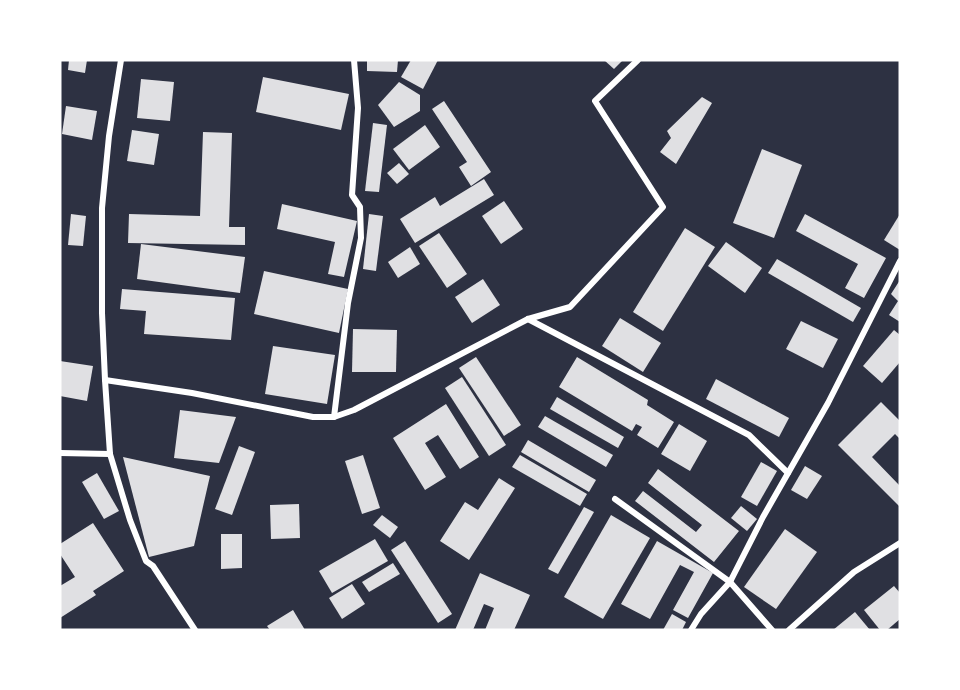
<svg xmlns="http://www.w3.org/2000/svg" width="960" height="690" viewBox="0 0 960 690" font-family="'Work Sans',sans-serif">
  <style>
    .building { fill: #e0e0e3 }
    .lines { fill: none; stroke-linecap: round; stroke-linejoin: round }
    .minor { stroke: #fff; stroke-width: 6 }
  </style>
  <rect width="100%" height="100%" fill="#2d3142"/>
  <!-- building -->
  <g class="building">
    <path d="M69,60h18l-2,13 -17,-3z"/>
    <path d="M367,60h31l-1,12 -30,-1z"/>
    <path d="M411,60h27l-15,29 -22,-12z"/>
    <path d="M604,60h19l-9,9z"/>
    <path d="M263,77l86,17 -8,36 -85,-18z"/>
    <path d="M141,79l33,3 -4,39 -33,-3z"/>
    <path d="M399,82l21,13v16l-26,16 -16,-22z"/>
    <path d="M702,97l10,6 -36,61 -16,-12 11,-14 -4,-7z"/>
    <path d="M444,101l47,71 -20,14 -12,-19 8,-5 -35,-53z"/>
    <path d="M66,106l31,5 -5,29 -30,-6z"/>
    <path d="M373,123l14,2 -8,67 -14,-1z"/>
    <path d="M425,125l15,22 -31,23 -16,-21z"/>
    <path d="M132,130l27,4 -5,31 -27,-4z"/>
    <path d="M203,132l29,1 -3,94h16v18l-117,-2 1,-29 71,2z"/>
    <path d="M762,149l40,16 -28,73 -41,-15z"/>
    <path d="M399,163l10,11 -12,10 -10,-11z"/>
    <path d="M484,179l10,16 -79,48 -15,-24 35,-22 5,9z"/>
    <path d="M504,201l19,28 -22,15 -19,-28z"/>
    <path d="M282,204l75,17 -13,56 -16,-3 7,-32 -58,-13z"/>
    <path d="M71,214l15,2 -3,30 -15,-1z"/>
    <path d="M369,214l14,2 -7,55 -13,-2z"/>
    <path d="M805,214l81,44 -22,40 -19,-10 13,-24 -62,-33z"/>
    <path d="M900,214v36l-16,-10z"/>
    <path d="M685,228l30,19 -52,84 -30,-19z"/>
    <path d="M439,233l28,41 -20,14 -28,-42z"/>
    <path d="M726,242l36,26 -17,25 -37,-27z"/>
    <path d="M141,244l104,13 -5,36 -103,-14z"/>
    <path d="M410,247l10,17 -22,14 -10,-16z"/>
    <path d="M777,259l84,49 -8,14 -85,-49z"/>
    <path d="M264,271l84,18 -9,44 -85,-19z"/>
    <path d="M483,279l17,26 -28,18 -17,-26z"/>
    <path d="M900,280v42l-11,-7 9,-14 -7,-7z"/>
    <path d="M122,289l113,9 -4,42 -87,-6 2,-23 -26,-2z"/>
    <path d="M620,318l41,25 -18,29 -41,-26z"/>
    <path d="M801,321l37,18 -15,29 -37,-19z"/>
    <path d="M353,329l44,1 -1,42h-44z"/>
    <path d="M894,330l6,5v27l-18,21 -19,-17z"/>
    <path d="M273,346l62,9 -8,49 -62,-10z"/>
    <path d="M476,357l45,68 -17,11 -45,-68z"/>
    <path d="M577,357l71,43 -1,5 27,17 -16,26 -21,-13 5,-8 -6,-3 -4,7 -73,-44z"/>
    <path d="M60,361l33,5 -6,35 -27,-5z"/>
    <path d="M462,377l44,68 -17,11 -44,-68z"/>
    <path d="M716,379l73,39 -10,19 -73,-38z"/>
    <path d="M557,397l67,40 -6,11 -68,-39z"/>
    <path d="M881,402l19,19v18l-5,-5 -23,23 28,29v21l-62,-62z"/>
    <path d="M446,404l33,53 -19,12 -22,-34 -13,8 21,34 -21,13 -32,-52z"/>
    <path d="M180,410l56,7 -17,46 -45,-5z"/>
    <path d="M545,416l68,39 -7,12 -68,-40z"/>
    <path d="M679,424l28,17 -17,30 -29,-17z"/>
    <path d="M528,440l68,40 -7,12 -68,-40z"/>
    <path d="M239,446l16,6 -23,63 -17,-6z"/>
    <path d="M363,455l17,53 -18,6 -17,-53z"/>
    <path d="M520,455l67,39 -7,12 -68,-39z"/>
    <path d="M123,457l87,19 -16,70 -45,11z"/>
    <path d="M761,462l16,9 -20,35 -16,-9z"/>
    <path d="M805,466l17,10 -15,23 -16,-9z"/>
    <path d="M658,469l81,62 -25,31 -79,-61 8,-10 53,41 6,-7 -54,-42z"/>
    <path d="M97,473l22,38 -15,8 -22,-37z"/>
    <path d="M499,478l16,10 -46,72 -29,-19 25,-39 13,8z"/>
    <path d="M299,504l1,34 -29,1 -1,-34z"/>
    <path d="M741,506l16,13 -10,12 -16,-13z"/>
    <path d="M584,507l10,5 -36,62 -10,-5z"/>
    <path d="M382,515l16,12 -8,11 -17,-13z"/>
    <path d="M611,515l39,23 -47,81 -39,-22z"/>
    <path d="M93,523l31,48 -31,20 3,4 -36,23v-32l15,-9 -15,-23v-10z"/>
    <path d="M785,529l32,23 -41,57 -32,-22z"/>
    <path d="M221,534h21v34l-21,1z"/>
    <path d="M375,539l13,22 -56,32 -13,-22z"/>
    <path d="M405,541l47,73 -14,9 -47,-73z"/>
    <path d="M657,541l56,32 -25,45 -15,-8 21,-38 -14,-7 -30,54 -29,-15z"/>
    <path d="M393,563l7,11 -31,18 -7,-10z"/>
    <path d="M480,573l50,22 -16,35h-29l9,-22 -10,-4 -11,26h-18z"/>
    <path d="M352,584l13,20 -23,15 -13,-21z"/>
    <path d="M894,586l6,7v26l-13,11h-7l-16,-20z"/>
    <path d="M293,610l12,20h-35l-3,-4z"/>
    <path d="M855,612l15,18h-37z"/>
    <path d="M672,614l14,8 -4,8h-19z"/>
  </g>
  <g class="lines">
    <!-- minor -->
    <g class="minor">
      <path d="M121,60l-12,76 -7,72v105l3,67 5,74 20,66 16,41 7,5 42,64"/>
      <path d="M528,319l221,116 39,38"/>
      <path d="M105,380l87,13 121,24h21l20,-7 174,-91 42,-12 93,-100 -68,-106 43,-41"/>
      <path d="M334,417l14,-114 13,-65 -1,-31 -8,-12 6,-87 -4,-48"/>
      <path d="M60,453l50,1"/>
      <path d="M615,499l115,83 42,48"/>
      <path d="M691,630l10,-16 29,-32 33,-65 65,-114 72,-142"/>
      <path d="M789,630l65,-58 46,-29"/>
    </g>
  </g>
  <!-- border -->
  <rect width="960" height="690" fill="none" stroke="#ffffff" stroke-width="123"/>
</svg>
